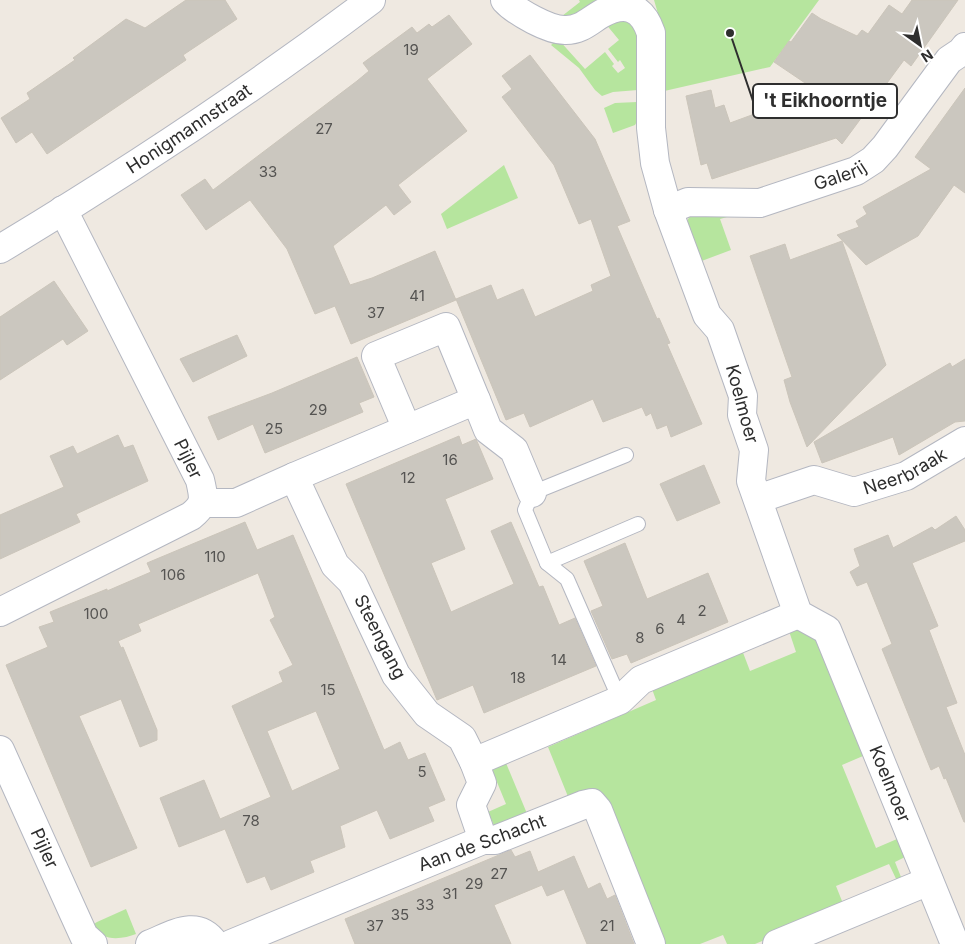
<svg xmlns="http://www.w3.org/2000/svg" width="965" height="944" viewBox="0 0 965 944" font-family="Inter,sans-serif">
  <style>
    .green { fill: #b6e59e }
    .building { fill: #cbc7bf; stroke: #cbc5ba; fill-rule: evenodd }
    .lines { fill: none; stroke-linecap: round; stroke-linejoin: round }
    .service-casing { stroke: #b4b7c1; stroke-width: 16 }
    .minor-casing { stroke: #b4b7c1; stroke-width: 30 }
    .service { stroke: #fff; stroke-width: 14 }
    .minor { stroke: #fff; stroke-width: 28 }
    .labels { text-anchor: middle; stroke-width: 4; stroke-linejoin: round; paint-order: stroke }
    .number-label { font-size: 15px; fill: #555452 }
    .street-label { font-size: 18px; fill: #2e2e2e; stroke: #fff }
    .leader { fill: none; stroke: #2e2e2e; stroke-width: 2 }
    .callout-dot { fill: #2e2e2e; stroke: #fff; stroke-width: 2 }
    .callout { fill: #fff; stroke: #2e2e2e; stroke-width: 2 }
    .callout-label { font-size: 19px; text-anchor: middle; font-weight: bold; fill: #2e2e2e }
  </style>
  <rect width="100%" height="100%" fill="#efe9e1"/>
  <!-- green -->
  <g class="green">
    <path d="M579,0h27l-17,12 -25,6 -2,-2 18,-14z"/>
    <path d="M654,0h165l-49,67 -110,25 -1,-75z"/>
    <path d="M610,20l18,1 11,11 -1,58 -25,2 -11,4 -7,-6 -16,-22 -28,-23 7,-6 27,30 20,-17 9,12 -2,2 6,7 7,-5 -5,-8 -2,2 -10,-13 11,-9 -14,-17z"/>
    <path d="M637,102l5,5v5l-7,13 -22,8 -9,-25 11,-5z"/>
    <path d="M504,165l14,33 -71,31 -6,-15z"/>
    <path d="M692,212h34l1,5 -7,2 11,31 -32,12 -13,-39z"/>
    <path d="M795,628l19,3 53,119 -4,6 -21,9 34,83 28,-12 7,18 -16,8 8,20 -5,1 -9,-19 -53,22 8,20 -89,38h-28l-4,-9 -23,9h-40l-63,-151 -26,11 -23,-57 108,-47 -4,-11 90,-39 8,21 46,-19 -7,-21z"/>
    <path d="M506,763l22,53 -32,14 -8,-18 18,-8 -14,-34z"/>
    <path d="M126,909l10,25c-13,5 -36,9 -42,-10l3,-2z"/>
  </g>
  <!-- building -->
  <g class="building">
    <path d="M186,0h39l12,19 -54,36 3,5 -139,94 -15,-22 -16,11 -15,-25 29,-19 -3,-6 48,-33 -2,-2 53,-39 19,9z"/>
    <path d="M912,0h46l-47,66 -7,-6 -62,84 -6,-6 -124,41 -5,-16 -6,2 -15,-69 25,-6 4,18 9,-3 6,18 87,-32 -43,-29 15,-21 2,1 21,-29 9,6 36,17 5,-6 6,4 21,-29 13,9z"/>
    <path d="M449,15l23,29 -45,35 40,52 -69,54 13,17 -17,13 -8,-10 -53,41 17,39 22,-7 63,-27 21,49 -105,44 -16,-38 -20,8 -28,-65 -37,-49 -44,30 -25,-35 24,-16 8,11 144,-109 12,-10 -6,-8 49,-36 5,6 12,-9 3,3z"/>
    <path d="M530,55l65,84 35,82 -13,5 40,93 2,-1 11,25 -3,1 35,80 -31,13 -4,-12 -10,4 -6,-16 -5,3 -4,-9 -39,15 -10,-23 -63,28 -6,-14 -18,7 -50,-121 35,-14 6,15 26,-11 12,28 58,-26 -2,-6 20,-9 -20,-57 -12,5 -25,-59 -52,-68 10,-8 -10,-13z"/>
    <path d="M965,88v105l-11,-8 -36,51 -52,29 -29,-30 22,-8 -3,-6 11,-7 -4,-7 68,-38 -16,-12z"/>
    <path d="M842,241l44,124 -79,82 -17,-45 -6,-22 8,-3 -42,-121 35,-12 5,16z"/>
    <path d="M54,281l34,50 -21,14 -4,-6 -63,41v-63z"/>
    <path d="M237,335l10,21 -54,26 -13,-23z"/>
    <path d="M357,357l17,40 -15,6 4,9 -98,41 -12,-29 -35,16 -10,-23 64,-24z"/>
    <path d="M965,359v62l-10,1 -56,33 -6,-18 -71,26 -8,-21 136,-79 2,4z"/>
    <path d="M118,435l6,13 9,-3 15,36 -72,33 4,8 -80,37v-44l64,-28 -14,-31 23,-10 4,8z"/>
    <path d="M459,436l3,9 14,-6 17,40 -48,20 20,50 -34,14 20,49 63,-28 -23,-53 20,-9 28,65 4,-1 16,39 16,-7 21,48 -112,47 -11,-28 -36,15 -91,-216z"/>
    <path d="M704,465l16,38 -43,18 -17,-37z"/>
    <path d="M956,516l9,14v11l-53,22 26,63 -9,4 28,73 -11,4 19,48v67h-1l-18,-44 -2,1 -5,-13 -8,4 -49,-121 10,-5 -25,-62 -10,4 -7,-14 10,-6 -6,-17 34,-14 5,13 39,-21 3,3z"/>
    <path d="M245,522l12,28 36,-15 91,215 16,-8 8,18 17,-7 20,47 -17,7 6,14 -44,18 -13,-29 -37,16 5,21 -35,14 4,11 -43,18 -6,-14 -18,7 -22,-54 -46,18 -19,-49 44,-18 16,39 51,-22 -39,-91 51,-24 -4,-10 14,-7 -23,-45 5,-3 -17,-44 -120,51 3,7 -23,10 3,7 2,-1 34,83v10l-17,7 -19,-48 -42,17 58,132 -46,19 -85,-202 42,-18 -9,-20 15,-5 -4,-10 57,-23v2l44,-19 -4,-9zM316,711l24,58 -48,22 -25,-60z"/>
    <path d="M625,543l22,56 61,-26 20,49 -97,41 -4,-9 -15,5 -21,-48 12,-5 -19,-45z"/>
    <path d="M511,850l4,7 15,-6 8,21 36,-16 14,33 12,-6 7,16 8,-4 19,49h-47l-23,-55 -17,7 -5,-11 -48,20 17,39h-156l-10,-25z"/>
  </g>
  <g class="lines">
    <!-- service casing -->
    <g class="service-casing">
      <g id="service">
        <path d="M547,563l91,-39"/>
        <path d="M620,700l-53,-121 -20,-16 -22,-53 7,-17 94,-38"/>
      </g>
    </g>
    <!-- minor casing -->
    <g class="minor-casing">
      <g id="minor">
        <path id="s1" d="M505,0c11,12 45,31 61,30 15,0 23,-9 35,-16 24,-13 41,-8 50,19v95l4,35 13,47 39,105 13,15 23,66 -1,19 12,35 -3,31 47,133 29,16 128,314"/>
        <path id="s2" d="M668,210l20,-8 72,1 96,-32 17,-11 12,-13 64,-87 12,-8 4,-5"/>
        <path id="s3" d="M0,249c128,-77 252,-159 371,-249"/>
        <path d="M407,429l-31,-73 70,-29 30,73"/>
        <path id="s4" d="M758,499l56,-19 40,12 52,-16 59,-35"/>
        <path d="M203,503h33l58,-26"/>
        <path d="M0,612l191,-96c15,-12 13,-18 9,-36l-137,-270"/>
        <path id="s5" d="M0,750l74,164 10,22 9,8"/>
        <path d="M474,762l146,-62 21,-20 157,-66"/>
        <path d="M483,840l-12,-35 11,-22 -8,-21 -12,-24 -35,-24 -31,-39 -44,-93 -17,-17 -41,-88 182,-77 12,30 26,20 18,43"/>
        <path d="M150,944c23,-9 47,-26 65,0"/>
        <path d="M231,944l252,-104h12l88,-35 9,-2 6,7 53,134"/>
        <path d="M777,944l152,-63"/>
      </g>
    </g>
    <!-- service -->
    <use href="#service" class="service"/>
    <!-- minor -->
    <use href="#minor" class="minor"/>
  </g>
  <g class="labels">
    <!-- number labels -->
    <g class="number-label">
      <text x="411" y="55">19</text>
      <text x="324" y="134">27</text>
      <text x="268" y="177">33</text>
      <text x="417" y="301">41</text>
      <text x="376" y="318">37</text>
      <text x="318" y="415">29</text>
      <text x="274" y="434">25</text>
      <text x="450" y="465">16</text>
      <text x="408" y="483">12</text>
      <text x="215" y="562">110</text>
      <text x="173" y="580">106</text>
      <text x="702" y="616">2</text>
      <text x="96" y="619">100</text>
      <text x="681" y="625">4</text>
      <text x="660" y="634">6</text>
      <text x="640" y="643">8</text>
      <text x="559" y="665">14</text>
      <text x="518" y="683">18</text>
      <text x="328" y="695">15</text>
      <text x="422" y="777">5</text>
      <text x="251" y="826">78</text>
      <text x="499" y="879">27</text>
      <text x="474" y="889">29</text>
      <text x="450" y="899">31</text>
      <text x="425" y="910">33</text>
      <text x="400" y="920">35</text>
      <text x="375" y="931">37</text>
      <text x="607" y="931">21</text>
    </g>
    <!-- street labels -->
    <g class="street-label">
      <text dy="6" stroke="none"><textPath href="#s3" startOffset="224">Honigmannstraat</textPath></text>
      <text dy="6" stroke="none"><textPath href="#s2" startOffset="178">Galerij</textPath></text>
      <text transform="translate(742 404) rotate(75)" y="6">Koelmoer</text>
      <text transform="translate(188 459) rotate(64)" y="6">Pijler</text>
      <text dy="6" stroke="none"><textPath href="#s4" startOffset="156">Neerbraak</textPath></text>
      <text transform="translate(380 637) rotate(63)" y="6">Steengang</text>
      <text dy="6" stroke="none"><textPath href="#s1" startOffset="981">Koelmoer</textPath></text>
      <text transform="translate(482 843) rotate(-20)" y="6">Aan de Schacht</text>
      <text dy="6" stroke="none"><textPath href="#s5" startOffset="108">Pijler</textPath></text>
    </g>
  </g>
  <!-- callouts -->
  <path class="leader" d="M730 33L753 101"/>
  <circle class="callout-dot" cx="730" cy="33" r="5"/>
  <rect class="callout" x="753" y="84" width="144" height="34" rx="5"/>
  <g class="callout-label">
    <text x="825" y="107">'t Eikhoorntje</text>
  </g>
  <!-- north arrow -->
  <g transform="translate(920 45) rotate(147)" stroke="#ffffff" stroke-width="4" paint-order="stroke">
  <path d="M0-4L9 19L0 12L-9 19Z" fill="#2e2e2e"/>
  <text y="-8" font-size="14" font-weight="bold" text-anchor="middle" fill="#2e2e2e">N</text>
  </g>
</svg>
